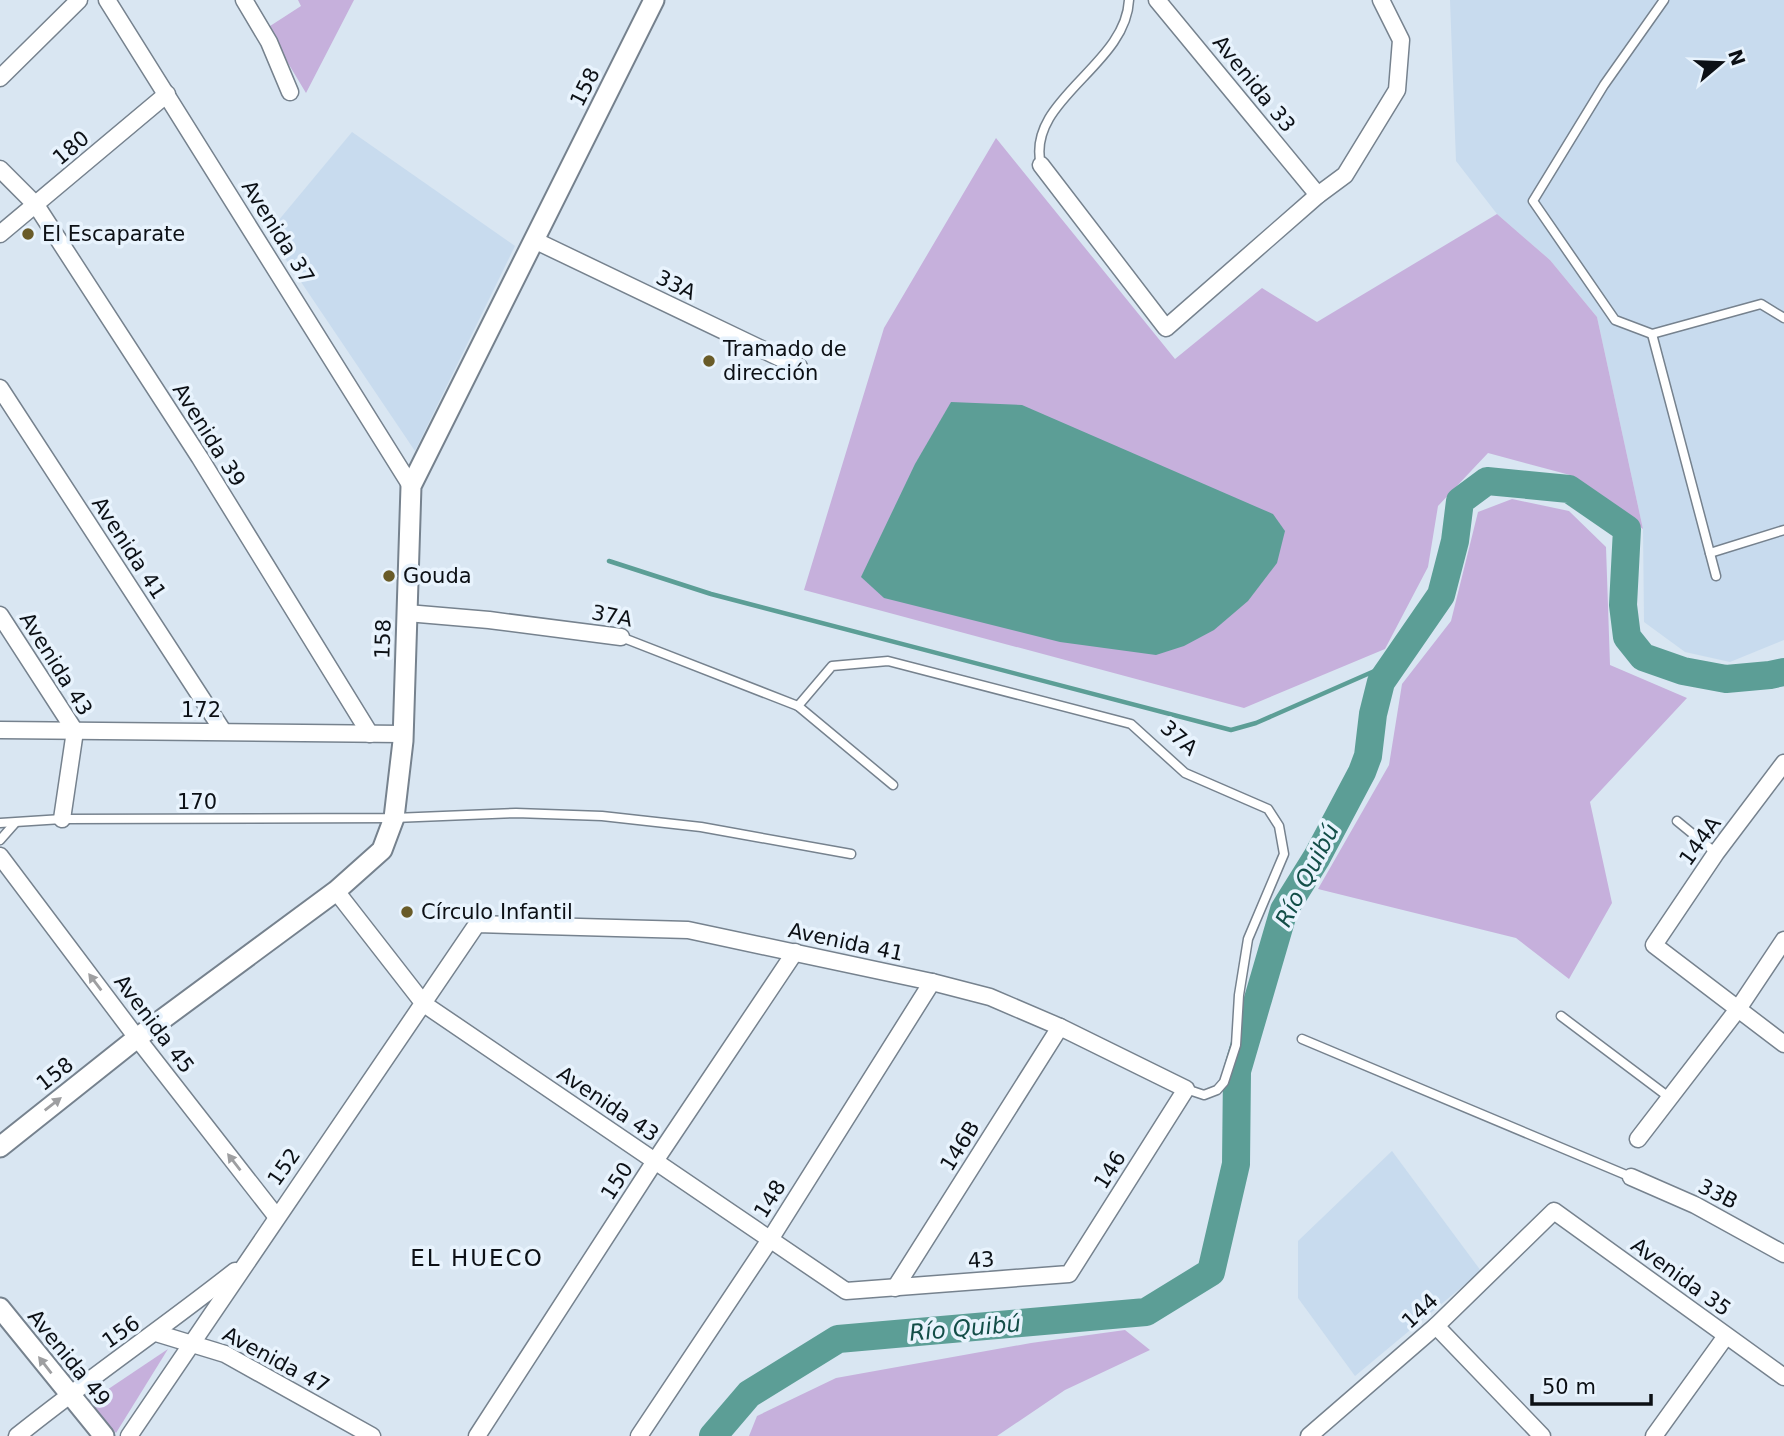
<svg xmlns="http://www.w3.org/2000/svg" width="1784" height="1436" viewBox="0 0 1784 1436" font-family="'DejaVu Sans',sans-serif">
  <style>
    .built { fill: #c8dbee }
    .green { fill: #c6b0dc }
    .water { fill: #5c9e96 }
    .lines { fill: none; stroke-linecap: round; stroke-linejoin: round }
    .stream { stroke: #5c9e96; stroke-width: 4.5 }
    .river { stroke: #5c9e96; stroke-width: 28 }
    .service-casing { stroke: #76828e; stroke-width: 11 }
    .minor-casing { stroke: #76828e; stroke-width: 19 }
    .tertiary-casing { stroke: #76828e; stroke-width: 23 }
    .service { stroke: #fff; stroke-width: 8 }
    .minor { stroke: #fff; stroke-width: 16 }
    .tertiary { stroke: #fff; stroke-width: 19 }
    .oneway { fill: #9e9fa1 }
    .poi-dot { fill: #695b28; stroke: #e8f3fd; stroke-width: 2.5 }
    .labels { text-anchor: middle; stroke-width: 7; stroke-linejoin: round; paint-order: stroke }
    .street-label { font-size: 21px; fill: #0c1015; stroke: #e8f3fd }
    .poi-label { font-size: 21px; fill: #0c1015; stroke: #e8f3fd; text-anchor: start }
    .water-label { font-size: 23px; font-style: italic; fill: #134e48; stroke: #e8f3fd }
    .neighbourhood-label { font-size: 23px; letter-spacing: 2px; fill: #0c1015; stroke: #e8f3fd }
  </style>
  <rect width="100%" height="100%" fill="#d9e6f2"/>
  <!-- built -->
  <g class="built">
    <path d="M1450,0h334v640l-5,2 -49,20 -45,-10 -41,-30 -1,-93 -46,-212 -47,-57 -53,-46 -41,-53z"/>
    <path d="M352,132l163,114 -100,205 -147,-218z"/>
    <path d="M1392,1151l89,120 -126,105 -57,-78v-57z"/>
  </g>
  <!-- green -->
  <g class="green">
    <path d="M298,0h56l-48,93 -39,-65 34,-22z"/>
    <path d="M996,138l179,221 87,-71 55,34 180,-108 53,46 47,57 46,212 -73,-54 -82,-22 -50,53 -10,61 -43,82 -141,59 -440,-118 80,-262z"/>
    <path d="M1512,499l57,12 37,36 4,118 77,33 -97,104 22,101 -43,76 -53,-41 -198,-49 71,-124 13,-81 49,-63 27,-109z"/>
    <path d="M1125,1330l25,20 -85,40 -68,46h-248l8,-20 79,-38 195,-35z"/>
    <path d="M168,1349l-52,84 -27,-31z"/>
  </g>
  <!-- water -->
  <path class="water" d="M951,402l71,3 251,109 12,17 -8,32 -29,38 -34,29 -30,16 -28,9 -96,-13 -176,-44 -23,-21 54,-113z"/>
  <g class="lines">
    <!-- stream -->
    <path class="stream" d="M609,561l102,33 520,136 25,-7 139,-61"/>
    <!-- river -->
    <path class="river" d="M713,1436l36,-42 89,-55 308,-27 65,-40 25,-108 1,-93 47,-161 33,-53 45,-85 6,-16 5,-42 8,-32 60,-87 14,-54 5,-40 27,-20 82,8 58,40 -4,76 4,32 16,20 40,14 43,8 44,-4 14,-3"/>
    <!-- service casing -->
    <g class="service-casing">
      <g id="service">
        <path d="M1664,0l-60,85 -71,116 82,119 37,14 109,-30 23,14"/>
        <path d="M1041,165c-16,-65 85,-99 88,-165"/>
        <path d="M1652,334l64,242"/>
        <path d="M1710,553l74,-23"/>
        <path d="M621,637l177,69 95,79"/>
        <path d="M798,706l34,-40 56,-5 243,63 54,49 83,36 11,17 5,28 -36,85 -9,56 -3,50 -12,37 -7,8 -13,5 -18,-6"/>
        <path d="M1677,821l39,32"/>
        <path d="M0,823l62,-4 332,-1 122,-5 86,3 99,11 150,27"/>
        <path d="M0,840l15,-17"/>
        <path d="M1561,1016l109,82"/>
        <path d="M1302,1039l329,138"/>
      </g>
    </g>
    <!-- minor casing -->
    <g class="minor-casing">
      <g id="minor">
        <path d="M107,0l304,486"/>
        <path d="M244,0l25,42 21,50"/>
        <path d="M1157,0l161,195"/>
        <path d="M0,78l79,-78"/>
        <path d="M1041,165l125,163 152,-133 27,-20 52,-85 4,-50 -20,-40"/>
        <path d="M0,169l36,36 164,253 170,276"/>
        <path d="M0,234l167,-140"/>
        <path d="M534,240l265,127"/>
        <path d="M0,388l223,343"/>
        <path d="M407,613l82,7 132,17"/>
        <path d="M0,615l75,116 -13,88"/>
        <path d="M0,730l402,4"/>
        <path d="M1784,763l-68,90 -62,92 130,99"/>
        <path d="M0,856l137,182 139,178"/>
        <path d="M1638,1139l100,-130 46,-69"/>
        <path d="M1631,1177l64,28 89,49"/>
        <path d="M895,1288l165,-261"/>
        <path d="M1436,1326l106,110"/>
        <path d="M156,1333l69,21 147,82"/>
        <path d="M17,1436c71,-57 147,-109 218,-165"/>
        <path d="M129,1436l348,-512 211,6 244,52 58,15 70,30 126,62 -117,185 -223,17 -422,-287 -88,-113"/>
        <path d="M477,1436l178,-275 140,-209"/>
        <path d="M639,1436l132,-198 161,-256"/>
        <path d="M1309,1436l127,-110 118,-115 230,166"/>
        <path d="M1654,1436l72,-100"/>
      </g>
    </g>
    <!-- tertiary casing -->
    <g class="tertiary-casing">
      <g id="tertiary">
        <path d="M0,1147l137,-109 199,-147 46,-41 12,-32 9,-77 8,-255 243,-486"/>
        <path d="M0,1308l104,128"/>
      </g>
    </g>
    <!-- service -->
    <use href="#service" class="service"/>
    <!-- minor -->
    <use href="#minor" class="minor"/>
    <!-- tertiary -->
    <use href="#tertiary" class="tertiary"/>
  </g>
  <!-- one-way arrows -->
  <defs><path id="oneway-solid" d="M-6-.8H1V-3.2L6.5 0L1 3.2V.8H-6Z" transform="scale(1.75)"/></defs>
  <g class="oneway">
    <use href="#oneway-solid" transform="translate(95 982) rotate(-127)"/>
    <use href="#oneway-solid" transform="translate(53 1104) rotate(-38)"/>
    <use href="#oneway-solid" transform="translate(234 1162) rotate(-128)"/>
    <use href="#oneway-solid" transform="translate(45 1365) rotate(-128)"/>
  </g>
  <!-- markers -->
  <g class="poi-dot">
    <circle cx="28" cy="234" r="7"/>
    <circle cx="709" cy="361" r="7"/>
    <circle cx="389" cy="576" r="7"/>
    <circle cx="407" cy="912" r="7"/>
  </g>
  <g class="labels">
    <!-- street labels -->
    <g class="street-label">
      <text transform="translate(1254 84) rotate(51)" y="7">Avenida 33</text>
      <text transform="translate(585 87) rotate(-63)" y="7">158</text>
      <text transform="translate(71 148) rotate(-40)" y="7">180</text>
      <text transform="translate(278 232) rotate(58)" y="7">Avenida 37</text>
      <text transform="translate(676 285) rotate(26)" y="7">33A</text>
      <text transform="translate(209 435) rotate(58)" y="7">Avenida 39</text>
      <text transform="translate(129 548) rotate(57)" y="7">Avenida 41</text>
      <text transform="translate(612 616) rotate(11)" y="7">37A</text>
      <text transform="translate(383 639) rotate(-88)" y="7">158</text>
      <text transform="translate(56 664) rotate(58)" y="7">Avenida 43</text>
      <text x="201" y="717">172</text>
      <text transform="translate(1179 738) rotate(41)" y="7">37A</text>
      <text x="197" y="809">170</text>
      <text transform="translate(1700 841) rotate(-54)" y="7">144A</text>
      <text transform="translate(846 942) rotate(12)" y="7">Avenida 41</text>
      <text transform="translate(154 1024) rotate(53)" y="7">Avenida 45</text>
      <text transform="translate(55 1074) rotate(-38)" y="7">158</text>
      <text transform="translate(608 1104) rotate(34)" y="7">Avenida 43</text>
      <text transform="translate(960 1146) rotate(-58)" y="7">146B</text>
      <text transform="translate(284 1167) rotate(-55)" y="7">152</text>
      <text transform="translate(1110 1170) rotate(-58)" y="7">146</text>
      <text transform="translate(617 1181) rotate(-57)" y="7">150</text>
      <text transform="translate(1718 1194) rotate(27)" y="7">33B</text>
      <text transform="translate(770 1199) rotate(-58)" y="7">148</text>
      <text transform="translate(981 1260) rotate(-4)" y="7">43</text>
      <text transform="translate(1681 1277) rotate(36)" y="7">Avenida 35</text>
      <text transform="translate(1420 1311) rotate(-43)" y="7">144</text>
      <text transform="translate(121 1332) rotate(-35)" y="7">156</text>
      <text transform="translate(69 1358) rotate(51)" y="7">Avenida 49</text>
      <text transform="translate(276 1360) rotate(28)" y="7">Avenida 47</text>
    </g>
    <!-- poi labels -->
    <g class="poi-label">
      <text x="42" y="241">El Escaparate</text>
      <text x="723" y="356">Tramado de<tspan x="723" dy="24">dirección</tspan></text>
      <text x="403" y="583">Gouda</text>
      <text x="421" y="919">Círculo Infantil</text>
    </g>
    <!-- water labels -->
    <g class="water-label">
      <text transform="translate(1307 875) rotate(-63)" y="8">Río Quibú</text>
      <text transform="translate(965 1328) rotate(-5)" y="8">Río Quibú</text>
    </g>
    <!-- neighbourhood labels -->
    <g class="neighbourhood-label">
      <text x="477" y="1266">EL HUECO</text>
    </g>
  </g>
  <!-- north arrow -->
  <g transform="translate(1721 63) rotate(71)" stroke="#e8f3fd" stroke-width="5" paint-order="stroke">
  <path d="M0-5L12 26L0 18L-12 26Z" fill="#0c1015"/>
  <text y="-10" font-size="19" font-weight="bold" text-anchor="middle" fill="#0c1015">N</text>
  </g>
  <!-- scale -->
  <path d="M1532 1394v10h119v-10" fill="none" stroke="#0c1015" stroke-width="3.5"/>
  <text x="1542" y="1394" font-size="21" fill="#0c1015" stroke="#e8f3fd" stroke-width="5" paint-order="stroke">50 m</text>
</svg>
